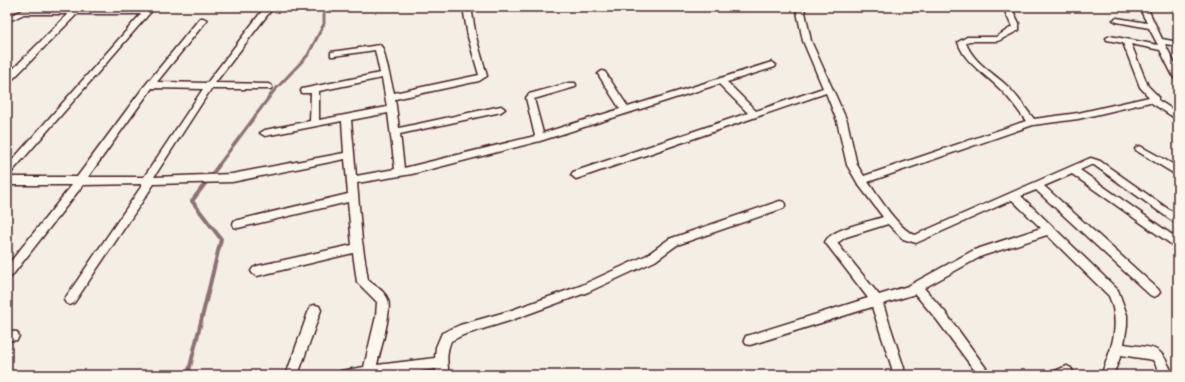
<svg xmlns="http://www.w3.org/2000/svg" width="1185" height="382" viewBox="0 0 1185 382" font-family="Mynerve,sans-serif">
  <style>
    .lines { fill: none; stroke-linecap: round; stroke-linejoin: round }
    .stream-far1 { stroke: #8d7174; stroke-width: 3 }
    .stream { stroke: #8d7174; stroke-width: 4 }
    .minor-casing { stroke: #4a1f2b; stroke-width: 3 }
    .minor { fill: #fbf7ec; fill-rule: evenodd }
  </style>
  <rect width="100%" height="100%" fill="#f4eee4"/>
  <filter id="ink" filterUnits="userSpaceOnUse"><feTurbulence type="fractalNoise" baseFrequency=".025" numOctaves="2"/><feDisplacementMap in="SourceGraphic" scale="8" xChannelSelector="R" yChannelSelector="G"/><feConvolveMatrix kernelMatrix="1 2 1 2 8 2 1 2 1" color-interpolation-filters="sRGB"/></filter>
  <g filter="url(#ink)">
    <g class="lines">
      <!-- stream-far1 -->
      <path class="stream-far1" d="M218,166l55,-74 35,-37 16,-31v-13l-5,-4"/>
      <!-- stream -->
      <path class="stream" d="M188,375l33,-136 -29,-38 27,-36"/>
      <!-- minor casing -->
      <g class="minor-casing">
        <g id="minor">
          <path d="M147,7h8l-145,167 -3,2v-10l134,-152h-64l-67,68 -3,1v-8l61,-61h-44l-17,8v-5l16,-7h122z"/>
          <path d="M265,7h6l1,2 -57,74 53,1 3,1 1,2 -1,2h-60l-57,88 78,-3 112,-21 -2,-32 -77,15 -5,-3 5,-3 45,-9 1,-28h-9l-1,-2 1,-2 78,-16 -5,-23 -41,6h-3v-4l49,-7 3,4 11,44 85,-18 -11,-38 -5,-30h8l5,30 11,39 -8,5 -84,18 4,29 102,-22 4,3 -4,3 -101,22 4,34 131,-32 -9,-38 3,-4 40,-11h6l1,2 -1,2 -41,12 9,34 77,-24 -22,-35 4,-3 3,1 23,35 144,-45 4,3 -1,2 -48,15 29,29 67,-23 -20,-47 -7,-34h8l7,34 36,80 10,44 7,11 162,-55c-8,-11 -16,-22 -25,-31 -15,-16 -36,-26 -43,-48l9,-5h29l16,-10 -9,-20h8l8,16v7l-21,11h-29l-3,2c7,19 26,29 40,42 11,10 19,23 28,34l44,-6 71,-16 -9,-10 -17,-44 -16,-3 -1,-2 4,-2 48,9 -9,-17 -32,-6 -4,-2 4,-2 30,5 -8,-16h8l15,32 16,3v4l-13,-2 13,26v11l-4,-3 -14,-28 -29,-6 17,42 10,10v4l20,13v7l-28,-18 -72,17 -45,6 -165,57c11,15 30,47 47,53l173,-76 3,-1 9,3 78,55v9l-84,-60h-3l-11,5 98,69v10l-106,-75 -28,12 114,103 2,3 -2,3 -4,2 -4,-2 -114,-105 -15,6 97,94 9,25v10l-3,19c32,5 36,-1 49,31h-12l-8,-15 -32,-5 -8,20h-12c11,-27 20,-51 8,-79l-62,-61 -65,21 -58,32 21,24 46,63h-13l-41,-55 -22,-26 -32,10 21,64v7h-12v-7l-20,-61 -122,38 -4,-1 -2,-4 2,-4 4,-1 118,-37 -43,-56c7,-14 44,-20 58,-25l-25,-33 -11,-19 -10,-44 -11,-28 -247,85 -3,1 -5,-4 2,-3 175,-59 -29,-29 -179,57 -128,33 -55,9 5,58 6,39c7,6 17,11 20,20 4,12 -8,51 -11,65l58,-7 1,-11 6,-14 18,-8 49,-14 71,-25 67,-31 22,-16 111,-38 4,1 1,3 -1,3 -107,37 -22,16 -67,31 -79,29 -46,14 -12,6c-5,11 -4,22 -2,34h-12l-1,-6 -45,6h-52l2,-4 23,-4 12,-51 1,-14 -20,-20 -4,-29 -96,23 -4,-2 -2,-3 2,-3 4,-2 95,-21 -4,-43 -110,26 -4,-1 -1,-3 1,-3 4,-1 110,-26 -3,-35 -113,23 -78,2 -80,119 -4,2 -4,-2 -2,-3 2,-3 77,-113 -60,1 -72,92 -4,2v-13l65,-81h-65v-8h70l66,-89 57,-70h3l4,2 -50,62 50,1zM382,78l5,29 -68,13v-29zM152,88l51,1 -59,88h-56zM388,113l7,56 -39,7 -5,-56zM1012,200l29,28 -67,22 -66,36 -29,9 -42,-52 9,-6 42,-13 15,15 13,4z"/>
          <path d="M1140,146l38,21v9l-41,-25 -2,-2 2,-2z"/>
          <path d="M315,305l4,1 2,4 -23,65h-12l23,-65 2,-4z"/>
          <path d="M7,331l10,1 2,4 -2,4 -10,1z"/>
          <path d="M1067,366l4,2 2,4 -1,3h-19l2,-4z"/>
        </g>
      </g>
      <!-- minor -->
      <use href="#minor" class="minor"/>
    </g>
  </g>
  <!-- margin -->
  <rect width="1185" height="382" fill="none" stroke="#fbf7ec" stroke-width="24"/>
  <rect x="12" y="12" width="1161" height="358" fill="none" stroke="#4a1f2b" stroke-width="1.5" filter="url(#ink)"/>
</svg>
